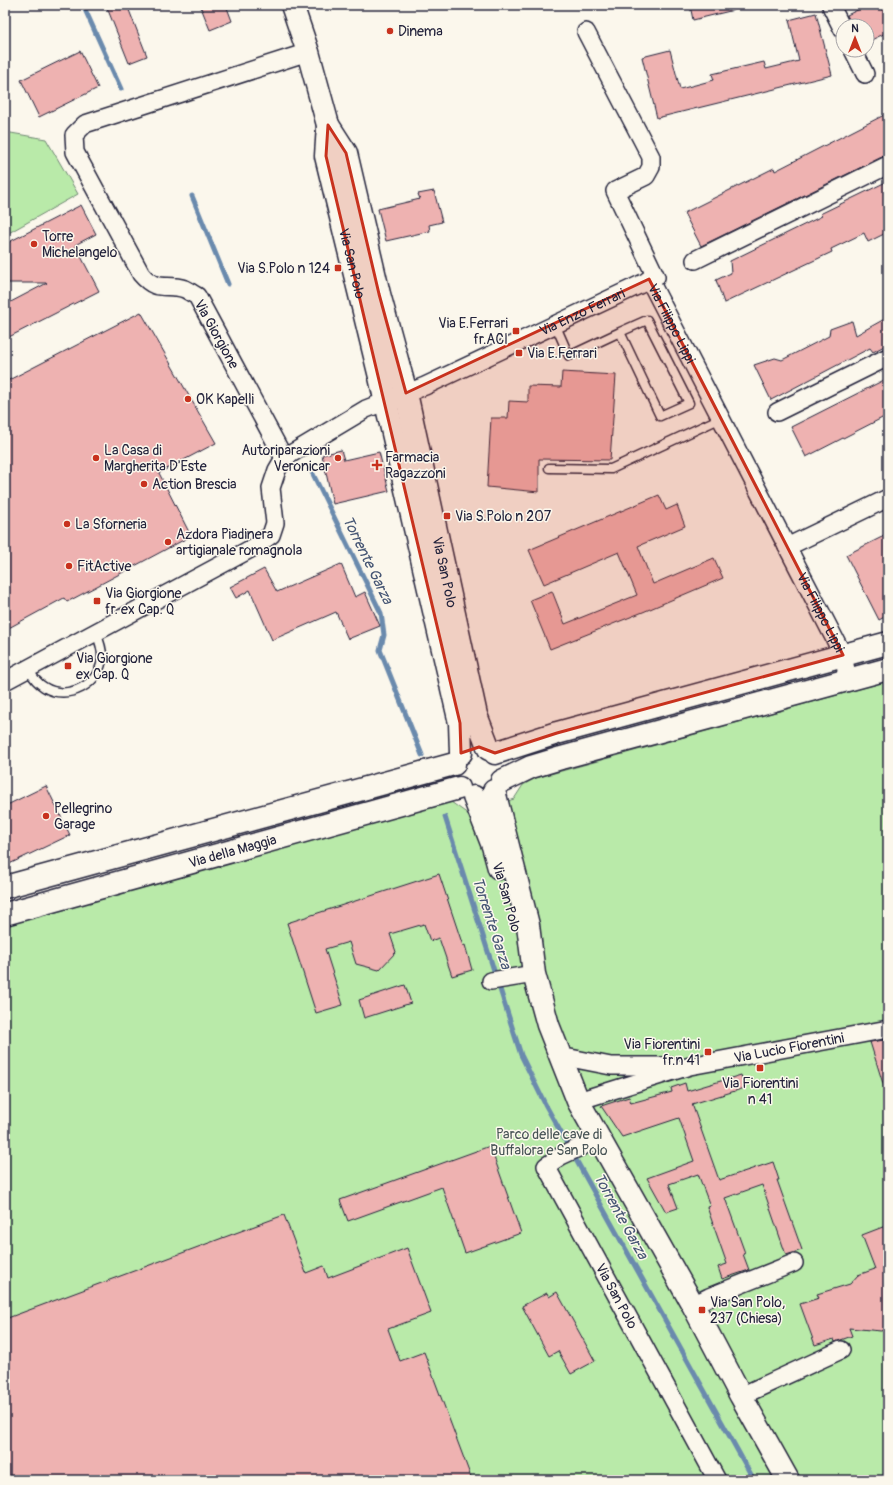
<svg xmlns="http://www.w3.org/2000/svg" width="893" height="1485" viewBox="0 0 893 1485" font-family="Pangolin,sans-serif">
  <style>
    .green { fill: #b9eaa9; stroke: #6e8672 }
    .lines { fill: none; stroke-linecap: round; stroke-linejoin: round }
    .stream { stroke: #6b8aad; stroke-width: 5 }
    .building { fill: #eeb2b1; stroke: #22223b }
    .lane-casing { stroke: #22223b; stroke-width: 11 }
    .street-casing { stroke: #22223b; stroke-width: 20 }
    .secondary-casing { stroke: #22223b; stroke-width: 25 }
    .lane { stroke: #fbf7ec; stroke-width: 8 }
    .street { stroke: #fbf7ec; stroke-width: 17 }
    .secondary { stroke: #fbf7ec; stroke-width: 22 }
    .marked { fill: #c8321e; fill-opacity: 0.2; stroke: #c8321e; stroke-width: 3; stroke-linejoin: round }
    .poi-dot { fill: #c8321e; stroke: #fbf7ec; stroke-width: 1.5 }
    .labels { text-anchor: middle; stroke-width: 3; stroke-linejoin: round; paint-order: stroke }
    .poi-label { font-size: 14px; fill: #22223b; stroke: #fbf7ec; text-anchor: start }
    .street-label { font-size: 14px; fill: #22223b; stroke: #fbf7ec }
    .park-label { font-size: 14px; fill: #485456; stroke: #fbf7ec }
    .water-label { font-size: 15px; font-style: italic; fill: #465674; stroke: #fbf7ec }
  </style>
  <rect width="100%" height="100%" fill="#fbf7ec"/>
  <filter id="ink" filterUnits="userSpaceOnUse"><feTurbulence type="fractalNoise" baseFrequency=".025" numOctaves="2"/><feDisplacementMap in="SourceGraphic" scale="8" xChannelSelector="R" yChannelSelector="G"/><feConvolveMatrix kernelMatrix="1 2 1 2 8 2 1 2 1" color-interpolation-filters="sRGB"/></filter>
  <g filter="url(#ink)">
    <!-- green -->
    <g class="green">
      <path d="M5,132l41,7 32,55 -73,41z"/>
      <path d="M888,681v799h-883v-556l446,-122 17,12 46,-15 9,-14 13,-7z"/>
    </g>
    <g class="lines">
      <!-- stream -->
      <g class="stream">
        <path d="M83,5l38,84"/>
        <path d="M192,196l36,88"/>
        <path d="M310,468l71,145 3,22 -4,15 42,105"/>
        <path d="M445,817l76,238 24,49 209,376"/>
      </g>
    </g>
    <!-- building -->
    <g class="building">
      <path d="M106,5h21l20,51 -18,7z"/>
      <path d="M200,5h26l6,16 -22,9z"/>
      <path d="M690,5h43l1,5 -41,10z"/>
      <path d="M868,5h20v27l-21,10v-16h-15l-5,-11z"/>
      <path d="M816,13l16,62 -175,43 -15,-61 28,-7 10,39 34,-9 -2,-6 52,-12 2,7 33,-8 -10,-41z"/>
      <path d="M80,51l18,37 -59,29 -18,-37z"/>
      <path d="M888,113v41l-187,92 -17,-33 90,-45 1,3z"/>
      <path d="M888,181v51l-20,10 -4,-9 -33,16 1,3 -108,51 -8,-23 15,-7 -1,-12 92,-45 -2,-2z"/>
      <path d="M434,191l8,31 -13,3 1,6 -44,10 -8,-32 42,-10 -2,-5z"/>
      <path d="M81,205l15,29 -21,11 24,46 -94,48v-34l42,-22h-42v-39z"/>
      <path d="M141,312l75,131 -57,30 32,63 -124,66 -3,-4 -59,32v-248z"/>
      <path d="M888,317v27l-15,8 -3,-4 -99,52 -17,-35 21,-7 7,2 47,-24 1,-7 22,-8 4,14z"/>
      <path d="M562,372l54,3 -6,85 -71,-1v33l-52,-5 4,-69h17l1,-17 19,1v-16l33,1z"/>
      <path d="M888,378v37l-82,42 -15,-30z"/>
      <path d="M341,450l3,10 35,-8 10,39 -56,13 -11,-49z"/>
      <path d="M659,495l7,15 11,-5 8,21 -47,20 15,38 61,-26 9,20 -80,34 -93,37 -20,-49 22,-9 13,33 72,-29 -18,-43 -75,32 -15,-34z"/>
      <path d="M888,534v81l-9,5 -33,-65z"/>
      <path d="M341,564l14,33 10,-5 15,34 -32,13 -12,-27 -64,28 -22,-50 -14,8 -6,-11 34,-18 13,23z"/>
      <path d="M46,786l24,49 -65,31v-60z"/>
      <path d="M439,874l24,72 2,-1 7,25 -20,6 -13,-38 -9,3 -6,-17 -34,10 6,18 -17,18 -23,-6 -7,-22 -24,7 18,56 -27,8 -29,-90z"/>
      <path d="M405,985l6,18 -47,15 -5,-18z"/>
      <path d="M885,1040l3,10v40h-3l-15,-48z"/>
      <path d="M741,1075l4,13 -53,16 27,76 54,-18 6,18h-2l25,70 -16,5 -24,-70 -37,13 20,55 -2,1 6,16 -27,9 -4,-12 9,-3 -20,-57 3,-1 -12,-32 -29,10 9,24 -12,4 -19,-34 47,-17 -15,-43 -57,19 -21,-31 28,-9 2,6 41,-11 -1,-4 14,-5 2,8z"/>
      <path d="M490,1146l31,87 -56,20 -23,-66 -94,34 -8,-21z"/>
      <path d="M284,1215l22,58 18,-7 4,12 79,-30 24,65 -43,16 12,32 24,-9 48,128h-467v-161z"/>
      <path d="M888,1225v103l-7,3 -32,-3 3,8 -17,6 -1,-3 -19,6 -15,-41 19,-6 -2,-4 33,-10 8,-9 17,-6 -13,-34z"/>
      <path d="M557,1292l38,69 -24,13 -13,-23 -9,5 -27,-50 25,-13 2,4z"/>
    </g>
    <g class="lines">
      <!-- lane casing -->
      <g class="lane-casing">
        <g id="lane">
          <path d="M555,324l14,32 51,-24 40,84 29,-13 -42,-83 -27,12"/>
          <path d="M549,468l62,1 110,-51"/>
          <path d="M28,669c4,7 8,13 16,18 23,15 58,-3 58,-31 0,-9 -3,-16 -6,-23"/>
        </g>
      </g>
      <!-- street casing -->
      <g class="street-casing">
        <g id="street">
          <path d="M832,5l-1,1 12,24"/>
          <path d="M853,50l12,24"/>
          <path d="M695,260l193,-95"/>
          <path id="s1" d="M649,279l194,376 5,25"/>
          <path d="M777,412l111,-55"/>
          <path d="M284,458l-87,-162c-4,-2 -8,-5 -12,-7 -19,-7 -27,5 -44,-15l-66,-122 -1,-17 11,-11 223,-72"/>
          <path d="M787,547l101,-49"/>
          <path id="s2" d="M5,681l251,-135 15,-11 4,-12 -4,-35 6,-18 7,-12 82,-49 59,-23 231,-109 -41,-86 31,-15 5,-9v-10l-65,-125"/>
          <path d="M491,981l43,-7"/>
          <path d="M560,1056l51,10h59"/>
          <path id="s3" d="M578,1101l112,-35 198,-37"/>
          <path id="s4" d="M600,1138l-39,18 -15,10 171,314"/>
          <path d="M693,1305l16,-8 85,-34"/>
          <path d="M741,1396l100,-46"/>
        </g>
      </g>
      <!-- secondary casing -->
      <g class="secondary-casing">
        <g id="secondary">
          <path id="s5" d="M292,5l16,47 20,73 -2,31 54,221 80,346 1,30"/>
          <path id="s6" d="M328,125l18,28 33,141 27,99 70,322 13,34"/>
          <path d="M495,753l62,-20 331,-90"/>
          <path d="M502,781l29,-14 30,-9 327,-89"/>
          <path d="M494,791l34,134 6,49 14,51 30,76 115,204 48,91 47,84"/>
          <path d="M474,797l19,49 6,22"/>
          <path d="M5,887l449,-123"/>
          <path id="s7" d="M5,914l454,-126"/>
        </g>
      </g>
      <!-- lane -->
      <use href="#lane" class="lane"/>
      <!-- street -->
      <use href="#street" class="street"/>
      <!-- secondary -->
      <use href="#secondary" class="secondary"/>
    </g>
  </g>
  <!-- marked area -->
  <path class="marked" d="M328,125l18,28 33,141 27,99 243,-114 194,376 -286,78 -62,20 -16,-6 -18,6 -1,-30 -134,-567z"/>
  <!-- markers -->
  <g class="poi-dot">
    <circle cx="390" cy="31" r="4"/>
    <circle cx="34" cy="244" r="4"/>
    <rect x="334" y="264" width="8" height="8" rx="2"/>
    <rect x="512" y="327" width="8" height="8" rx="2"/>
    <rect x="515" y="349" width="8" height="8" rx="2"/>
    <circle cx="188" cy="399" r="4"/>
    <circle cx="96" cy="458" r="4"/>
    <circle cx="338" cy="458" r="4"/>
    <path d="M375 459h4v4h4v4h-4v4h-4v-4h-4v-4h4z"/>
    <circle cx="144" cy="484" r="4"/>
    <rect x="443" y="512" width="8" height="8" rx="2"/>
    <circle cx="67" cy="524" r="4"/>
    <circle cx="168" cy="542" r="4"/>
    <circle cx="69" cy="566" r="4"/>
    <rect x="93" y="597" width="8" height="8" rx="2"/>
    <rect x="64" y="662" width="8" height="8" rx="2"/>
    <circle cx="46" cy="816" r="4"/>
    <rect x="704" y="1048" width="8" height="8" rx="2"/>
    <rect x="756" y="1064" width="8" height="8" rx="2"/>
    <rect x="698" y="1306" width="8" height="8" rx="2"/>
  </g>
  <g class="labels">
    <!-- poi labels -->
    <g class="poi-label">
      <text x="398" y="36">Dinema</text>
      <text x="42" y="241">Torre<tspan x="42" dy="16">Michelangelo</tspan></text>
      <text x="330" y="273" text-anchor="end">Via S.Polo n 124</text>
      <text x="508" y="328" text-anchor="end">Via E.Ferrari<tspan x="508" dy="16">fr.ACI</tspan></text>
      <text x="527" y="358">Via E.Ferrari</text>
      <text x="196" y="404">OK Kapelli</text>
      <text x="104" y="455">La Casa di<tspan x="104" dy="16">Margherita D'Este</tspan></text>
      <text x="330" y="455" text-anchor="end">Autoriparazioni<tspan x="330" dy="16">Veronicar</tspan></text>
      <text x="385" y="462">Farmacia<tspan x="385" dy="16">Ragazzoni</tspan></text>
      <text x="152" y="489">Action Brescia</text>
      <text x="455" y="521">Via S.Polo n 207</text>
      <text x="75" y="529">La Sforneria</text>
      <text x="176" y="539">Azdora Piadinera<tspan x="176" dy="16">artigianale romagnola</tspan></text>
      <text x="77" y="571">FitActive</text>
      <text x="105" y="598">Via Giorgione<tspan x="105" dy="16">fr. ex Cap. Q</tspan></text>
      <text x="76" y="663">Via Giorgione<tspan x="76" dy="16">ex Cap. Q</tspan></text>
      <text x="54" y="813">Pellegrino<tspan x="54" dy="16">Garage</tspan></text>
      <text x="700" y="1049" text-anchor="end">Via Fiorentini<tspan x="700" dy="16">fr.n 41</tspan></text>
      <text x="760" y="1088" text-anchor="middle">Via Fiorentini<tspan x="760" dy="16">n 41</tspan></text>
      <text x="710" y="1307">Via San Polo,<tspan x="710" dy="16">237 (Chiesa)</tspan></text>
    </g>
    <!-- street labels -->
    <g class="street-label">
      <text dy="5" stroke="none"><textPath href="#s5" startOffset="267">Via San Polo</textPath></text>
      <text dy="5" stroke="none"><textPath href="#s2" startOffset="717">Via Enzo Ferrari</textPath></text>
      <text dy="5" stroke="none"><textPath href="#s1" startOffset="50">Via Filippo Lippi</textPath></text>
      <text transform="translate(217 334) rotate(61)" y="5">Via Giorgione</text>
      <text dy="5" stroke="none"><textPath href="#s6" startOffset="464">Via San Polo</textPath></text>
      <text dy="5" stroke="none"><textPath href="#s1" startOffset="375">Via Filippo Lippi</textPath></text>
      <text dy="5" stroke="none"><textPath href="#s7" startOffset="236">Via della Maggia</textPath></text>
      <text transform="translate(507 897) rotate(74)" y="5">Via San Polo</text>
      <text dy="5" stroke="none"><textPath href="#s3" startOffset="218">Via Lucio Fiorentini</textPath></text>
      <text dy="5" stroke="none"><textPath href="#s4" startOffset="209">Via San Polo</textPath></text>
    </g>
    <!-- park labels -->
    <g class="park-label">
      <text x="549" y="1139">Parco delle cave di<tspan x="549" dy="16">Buffalora e San Polo</tspan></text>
    </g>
    <!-- water labels -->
    <g class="water-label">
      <text transform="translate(368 560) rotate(64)" y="5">Torrente Garza</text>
      <text transform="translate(492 923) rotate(72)" y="5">Torrente Garza</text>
      <text transform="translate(621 1216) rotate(61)" y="5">Torrente Garza</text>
    </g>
  </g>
  <!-- margin -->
  <rect width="893" height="1485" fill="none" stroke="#fbf7ec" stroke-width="20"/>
  <rect x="10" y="10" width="873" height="1465" fill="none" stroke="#22223b" stroke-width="1.5" filter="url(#ink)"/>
  <!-- north arrow -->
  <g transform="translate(855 38)"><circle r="19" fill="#fbf7ec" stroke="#a4a2a5"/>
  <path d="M0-3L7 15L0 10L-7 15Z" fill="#c8321e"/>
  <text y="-6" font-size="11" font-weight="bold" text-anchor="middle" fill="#22223b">N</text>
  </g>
</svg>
